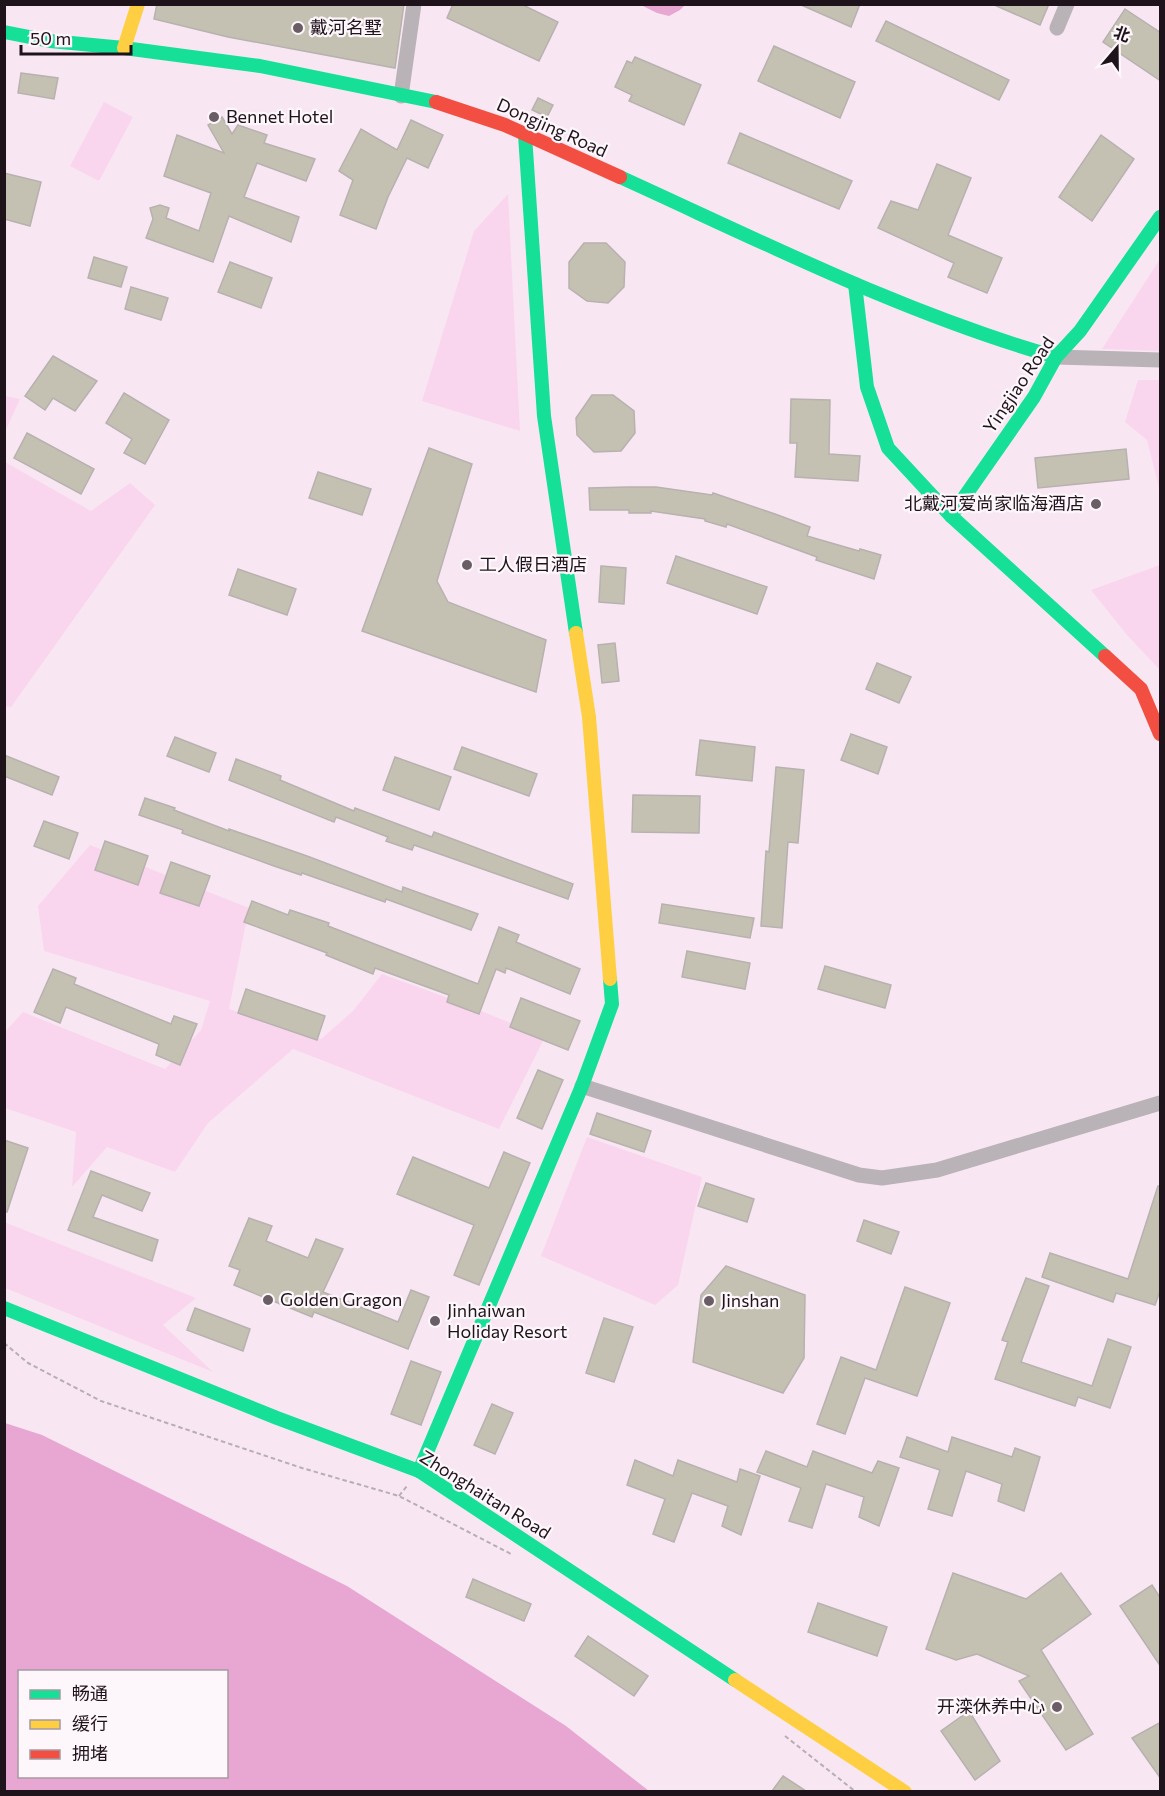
<svg xmlns="http://www.w3.org/2000/svg" width="1165" height="1796" viewBox="0 0 1165 1796" font-family="Commissioner,'Noto Sans SC',sans-serif">
  <style>
    .green { fill: #fad6ee }
    .water { fill: #e8a6d2; fill-rule: evenodd }
    .building { fill: #c4c1b3; stroke: #b7b1af; stroke-width: 1.5 }
    .lines { fill: none; stroke-linecap: round; stroke-linejoin: round }
    .path { stroke: #b7aeb4; stroke-width: 2; stroke-dasharray: 4.5 3; stroke-linecap: butt }
    .street { stroke: #b9b2b6; stroke-width: 15 }
    .fast { stroke: #16e098; stroke-width: 14 }
    .slow { stroke: #ffcf43; stroke-width: 14 }
    .jam { stroke: #f24e42; stroke-width: 14 }
    .poi-dot { fill: #6b5d66; stroke: #fdf6fa; stroke-width: 2 }
    .labels { text-anchor: middle; stroke-width: 4.5; stroke-linejoin: round; paint-order: stroke }
    .poi-label { font-size: 18px; fill: #1f131b; stroke: #fdf6fa; text-anchor: start }
    .street-label { font-size: 18px; fill: #1f131b; stroke: #fdf6fa }
  </style>
  <rect width="100%" height="100%" fill="#f8e7f2"/>
  <!-- green -->
  <g class="green">
    <path d="M104,102l29,15 -34,64 -29,-15z"/>
    <path d="M508,194l12,237 -98,-30 52,-170z"/>
    <path d="M1160,259v92l-58,-2z"/>
    <path d="M1138,380h22v112l-13,-52 -22,-18z"/>
    <path d="M5,396l15,3 -15,33 -1,-36z"/>
    <path d="M5,462l86,49 39,-28 25,22 -144,202 -7,-1z"/>
    <path d="M1160,565v105l-33,-35 -36,-45z"/>
    <path d="M90,845l159,63 -20,101 92,30 32,-28 29,-37 77,28 86,35 -46,92 -206,-80 -85,74 -33,49 -68,-25 -35,40 4,-55 -71,-24 -1,-75 19,-21 142,57 36,-39 9,-29 -166,-50 -6,-45z"/>
    <path d="M587,1137l115,40 -24,108 -23,20 -114,-49z"/>
    <path d="M4,1222l192,76 -33,27 50,47 -208,-84z"/>
  </g>
  <!-- water -->
  <g class="water">
    <path d="M641,5h44l-5,5 -11,6 -12,-3z"/>
    <path d="M5,1423l37,12 305,151 219,140 83,65h-644zM20,1672h206v104h-206z"/>
  </g>
  <!-- building -->
  <g class="building">
    <path d="M157,4h247l-9,64 -167,-31 -74,-18z"/>
    <path d="M453,4h68l37,18 -19,39 -92,-43z"/>
    <path d="M799,4h61l-9,23z"/>
    <path d="M992,4h57l-9,21z"/>
    <path d="M1125,9l36,24v48l-58,-39z"/>
    <path d="M886,21l123,59 -10,20 -123,-59z"/>
    <path d="M774,46l81,36 -15,36 -82,-37z"/>
    <path d="M635,57l66,28 -17,40 -55,-24 3,-6 -17,-8 12,-26 5,2z"/>
    <path d="M21,73l37,5 -4,21 -36,-6z"/>
    <path d="M538,98l15,7 -6,12 -15,-7z"/>
    <path d="M222,117l10,17 6,-9 29,10 -3,8 51,16 -9,22 -49,-18 -13,34 55,20 -8,25 -62,-26 -16,46 -67,-24 7,-19 -3,-11 10,-3 9,3 -3,10 33,13 12,-38 -47,-17 13,-41 47,18 -16,-28z"/>
    <path d="M411,120l32,15 -15,33 -21,-10 -19,39 -12,32 -36,-14 13,-35 -14,-9 22,-42 36,21z"/>
    <path d="M740,133l112,48 -13,28 -111,-46z"/>
    <path d="M1101,135l33,24 -42,62 -33,-24z"/>
    <path d="M937,164l34,14 -23,57 54,23 -15,35 -39,-16 6,-14 -76,-35 13,-27 27,9z"/>
    <path d="M4,173l37,9 -11,44 -26,-7z"/>
    <path d="M584,243h22l19,19 -1,25 -16,16 -21,-2 -18,-13v-26z"/>
    <path d="M94,257l33,10 -6,20 -33,-9z"/>
    <path d="M230,262l42,16 -11,30 -43,-16z"/>
    <path d="M131,287l37,11 -7,22 -36,-11z"/>
    <path d="M53,356l44,25 -22,30 -22,-13 -8,12 -20,-14z"/>
    <path d="M124,393l45,27 -24,44 -21,-11 8,-14 -26,-16z"/>
    <path d="M592,395h21l21,16 1,22 -14,18 -27,1 -17,-17 -1,-17z"/>
    <path d="M791,399l39,1 -1,54 31,2 -2,25 -63,-4 2,-34h-7z"/>
    <path d="M27,433l67,36 -13,25 -67,-36z"/>
    <path d="M429,448l43,16 -35,117 11,21 98,38 -10,52 -174,-61z"/>
    <path d="M1126,449l3,30 -91,9 -3,-30z"/>
    <path d="M318,472l53,17 -9,26 -53,-17z"/>
    <path d="M628,487h28l56,8 1,-2 62,21 35,13 -3,9 52,15 1,-2 21,6 -7,24 -58,-19 1,-3 -90,-33 -1,3 -21,-6v-2l-54,-8v2h-22v-3h-39l-1,-22z"/>
    <path d="M676,556l91,31 -10,27 -90,-31z"/>
    <path d="M601,566l25,2 -2,36 -25,-2z"/>
    <path d="M238,569l58,20 -9,26 -58,-20z"/>
    <path d="M615,643l4,38 -17,2 -4,-38z"/>
    <path d="M877,663l34,14 -12,26 -33,-14z"/>
    <path d="M851,734l36,13 -9,27 -37,-14z"/>
    <path d="M175,737l41,16 -7,19 -42,-16z"/>
    <path d="M700,740l55,7 -3,34 -56,-6z"/>
    <path d="M462,747l75,27 -8,22 -75,-27z"/>
    <path d="M4,755l55,22 -7,18 -48,-19z"/>
    <path d="M395,757l56,20 -12,33 -56,-20z"/>
    <path d="M236,759l45,17 -1,4 74,31 1,-3 77,29 2,-5 139,52 -5,15 -154,-54 -2,5 -26,-9 2,-4 -52,-20 -2,5 -105,-42z"/>
    <path d="M776,767l28,3 -6,73 -10,-1 -6,86 -21,-2 5,-75 3,1z"/>
    <path d="M633,795l67,1 -1,37 -67,-1z"/>
    <path d="M145,798l30,10 -1,2 55,21v-2l78,27 95,36 1,-5 75,27 -7,16 -85,-31 -1,3 -83,-29 -1,2 -27,-9 -92,-33 1,-3 -44,-15z"/>
    <path d="M44,821l34,12 -9,26 -35,-13z"/>
    <path d="M105,841l43,15 -10,29 -43,-15z"/>
    <path d="M171,862l39,14 -11,30 -39,-13z"/>
    <path d="M252,901l36,14 2,-5 39,13 -1,3 150,58 21,-57 20,8 -3,7 64,27 -10,25 -64,-26 -1,5 -9,-4 -17,45 -32,-12 2,-7 -74,-27 -2,6 -47,-19 1,-2 -83,-31z"/>
    <path d="M662,904l92,14 -4,20 -91,-15z"/>
    <path d="M687,951l63,12 -5,26 -63,-12z"/>
    <path d="M825,966l66,19 -6,23 -67,-19z"/>
    <path d="M53,969l23,9 -2,6 97,40 3,-8 23,8 -17,41 -24,-10 3,-11 -93,-37 -6,16 -26,-11z"/>
    <path d="M246,989l79,27 -8,24 -79,-27z"/>
    <path d="M521,998l59,23 -12,29 -58,-23z"/>
    <path d="M538,1070l25,10 -21,49 -25,-11z"/>
    <path d="M597,1113l54,18 -7,21 -54,-18z"/>
    <path d="M4,1140l24,8 -21,64 -3,-1z"/>
    <path d="M504,1152l26,11 -51,122 -25,-10 20,-50 -77,-31 16,-37 76,31z"/>
    <path d="M91,1171l59,22 -8,18 -40,-16 -9,22 65,23 -6,21 -84,-31z"/>
    <path d="M706,1183l48,16 -7,23 -49,-16z"/>
    <path d="M1158,1186h3v102l-6,17 -39,-12 -3,9 -71,-25 8,-24 78,26z"/>
    <path d="M249,1218l23,8 -6,15 42,17 8,-19 27,10 -20,43 75,30 13,-32 18,7 -21,52 -94,-37 -2,5 -78,-32 6,-15 -11,-4z"/>
    <path d="M864,1220l35,12 -8,22 -34,-13z"/>
    <path d="M726,1266l79,29 -1,63 -21,35 -90,-31 8,-67z"/>
    <path d="M1026,1278l23,8 -28,76 71,24 16,-47 23,8 -21,61 -32,-11 -3,9 -80,-27 13,-37 -6,-2z"/>
    <path d="M905,1287l45,16 -33,93 -52,-18 -20,56 -28,-10 24,-67 35,13z"/>
    <path d="M195,1308l55,21 -7,22 -56,-21z"/>
    <path d="M604,1318l29,9 -19,55 -28,-9z"/>
    <path d="M411,1361l30,11 -20,53 -30,-11z"/>
    <path d="M492,1404l21,9 -18,41 -21,-9z"/>
    <path d="M907,1437l41,15 4,-15 60,20 3,-9 25,9 -16,54 -26,-10 4,-17 -36,-13 -14,45 -24,-7 12,-39 -40,-13z"/>
    <path d="M766,1451l41,16 6,-16 59,22 6,-12 21,7 -20,58 -20,-9 5,-20 -38,-13 -14,44 -23,-7 12,-33 -44,-16z"/>
    <path d="M635,1460l38,16 5,-16 59,22 3,-13 20,7 -19,59 -19,-9 6,-20 -36,-13 -18,49 -21,-8 12,-35 -38,-14z"/>
    <path d="M953,1573l73,26 35,-26 30,41 -50,36 52,84 -27,16 -47,-69 10,-5 -52,-22 -21,6 -30,-11z"/>
    <path d="M473,1579l58,25 -7,17 -58,-24z"/>
    <path d="M1152,1585l9,14v68l-41,-61z"/>
    <path d="M818,1603l69,24 -10,29 -69,-24z"/>
    <path d="M588,1636l60,40 -14,20 -59,-40z"/>
    <path d="M969,1711l31,50 -25,19 -34,-49z"/>
    <path d="M1161,1722v57l-29,-41z"/>
    <path d="M783,1776l23,15h-34z"/>
  </g>
  <g class="lines">
    <!-- path -->
    <g class="path">
      <path d="M4,1343l24,20 73,38 201,67 97,28 112,58"/>
      <path d="M399,1496l8,-10"/>
      <path d="M785,1736l71,56"/>
    </g>
    <!-- street -->
    <g class="street">
      <path d="M1057,28l10,-24"/>
      <path d="M401,96l13,-92"/>
      <path d="M1056,357l104,3"/>
      <path d="M582,1086l277,89 23,3 55,-8 223,-67"/>
    </g>
    <!-- fast -->
    <g class="fast">
      <path d="M4,32l46,9 74,7 136,18 176,36"/>
      <path d="M525,135l19,281 32,217"/>
      <path d="M620,177c143,65 285,137 436,180"/>
      <path d="M855,284l12,103 21,61 63,68 154,140"/>
      <path d="M951,516l83,-119 22,-40 24,-26 80,-114"/>
      <path d="M4,1308l273,110 142,53 316,209"/>
      <path d="M419,1471l163,-385 30,-82 -2,-25"/>
    </g>
    <!-- slow -->
    <g class="slow">
      <path d="M124,48l14,-44"/>
      <path d="M576,633l13,84 21,262"/>
      <path d="M735,1680l170,112"/>
    </g>
    <!-- jam -->
    <g class="jam">
      <path d="M436,102l69,23 115,52"/>
      <path d="M1105,656l36,33 19,45"/>
    </g>
  </g>
  <!-- markers -->
  <g class="poi-dot">
    <circle cx="298" cy="28" r="6"/>
    <circle cx="214" cy="117" r="6"/>
    <circle cx="1096" cy="504" r="6"/>
    <circle cx="467" cy="565" r="6"/>
    <circle cx="268" cy="1300" r="6"/>
    <circle cx="709" cy="1301" r="6"/>
    <circle cx="435" cy="1321" r="6"/>
    <circle cx="1057" cy="1707" r="6"/>
  </g>
  <g class="labels">
    <!-- poi labels -->
    <g class="poi-label">
      <text x="310" y="34">戴河名墅</text>
      <text x="226" y="123">Bennet Hotel</text>
      <text x="1084" y="510" text-anchor="end">北戴河爱尚家临海酒店</text>
      <text x="479" y="571">工人假日酒店</text>
      <text x="280" y="1306">Golden Gragon</text>
      <text x="721" y="1307">Jinshan</text>
      <text x="447" y="1317">Jinhaiwan<tspan x="447" dy="21">Holiday Resort</tspan></text>
      <text x="1045" y="1713" text-anchor="end">开滦休养中心</text>
    </g>
    <!-- street labels -->
    <g class="street-label">
      <text transform="translate(552 128) rotate(24)" y="6">Dongjing Road</text>
      <text transform="translate(1019 385) rotate(-56)" y="6">Yingjiao Road</text>
      <text transform="translate(485 1495) rotate(32)" y="6">Zhonghaitan Road</text>
    </g>
  </g>
  <!-- border -->
  <rect width="1165" height="1796" fill="none" stroke="#1f131b" stroke-width="12"/>
  <!-- legend -->
  <rect x="18" y="1670" width="210" height="108" fill="#fdf6fa" stroke="#a49ba1" stroke-width="1.5"/>
  <rect x="30" y="1690" width="30" height="9" fill="#16e098" stroke="#a49ba1" stroke-width="1.5"/>
  <text x="72" y="1700" font-size="18" fill="#1f131b">畅通</text>
  <rect x="30" y="1720" width="30" height="9" fill="#ffcf43" stroke="#a49ba1" stroke-width="1.5"/>
  <text x="72" y="1730" font-size="18" fill="#1f131b">缓行</text>
  <rect x="30" y="1750" width="30" height="9" fill="#f24e42" stroke="#a49ba1" stroke-width="1.5"/>
  <text x="72" y="1760" font-size="18" fill="#1f131b">拥堵</text>
  <!-- north arrow -->
  <g transform="translate(1117 48) rotate(20)" stroke="#fdf6fa" stroke-width="4.5" paint-order="stroke">
  <path d="M0-4.5L10 22L0 15L-10 22Z" fill="#1f131b"/>
  <text y="-9" font-size="16" font-weight="bold" text-anchor="middle" fill="#1f131b">北</text>
  </g>
  <!-- scale -->
  <path d="M21 45v9h110v-9" fill="none" stroke="#1f131b" stroke-width="3"/>
  <text x="30" y="45" font-size="18" fill="#1f131b" stroke="#fdf6fa" stroke-width="4.5" paint-order="stroke">50 m</text>
</svg>
